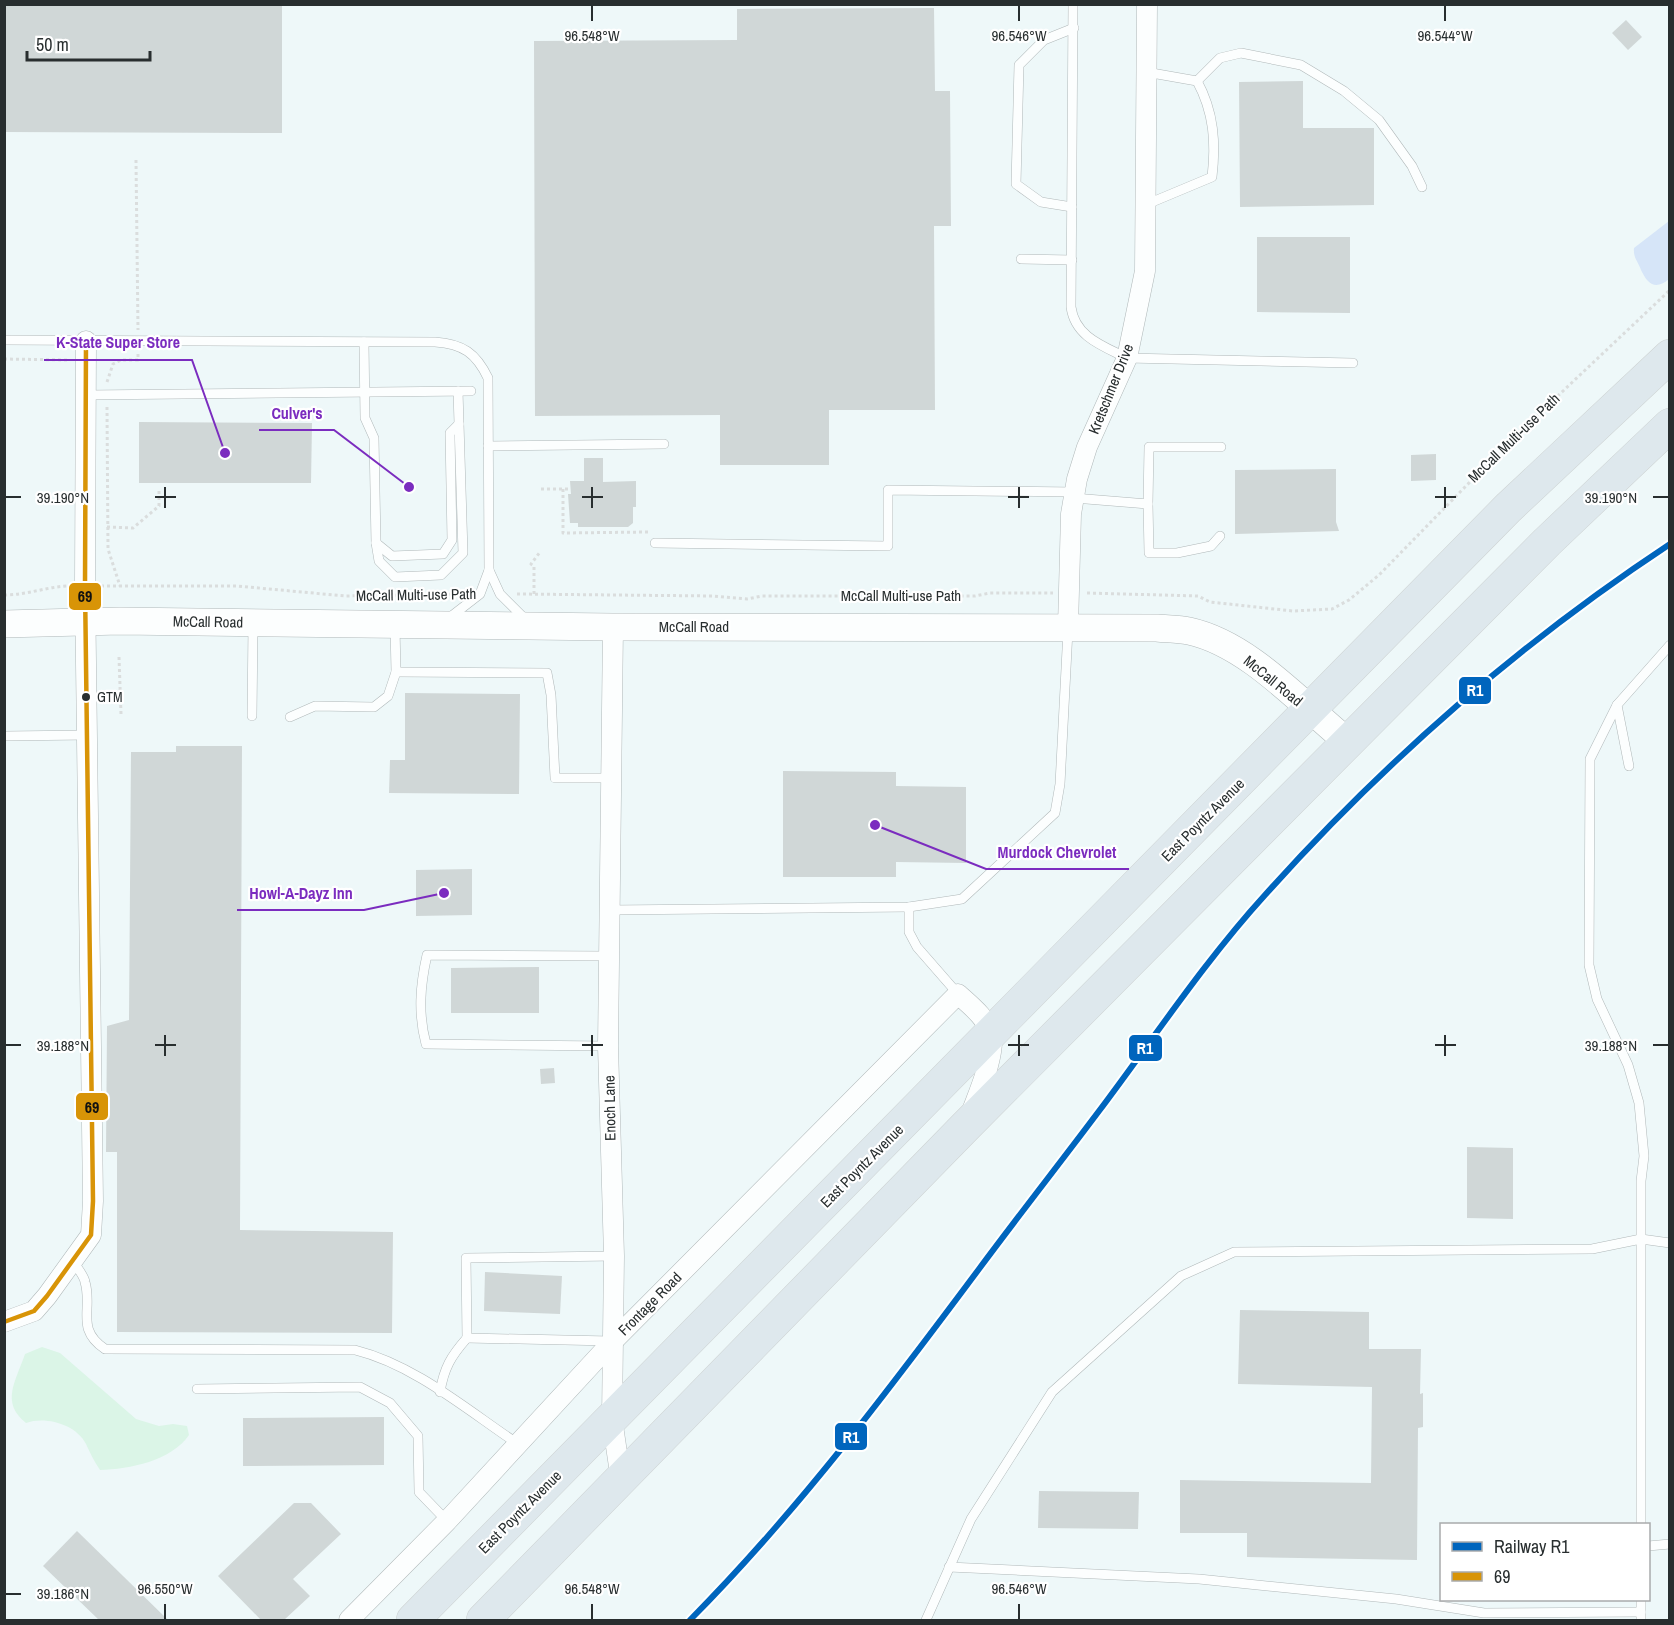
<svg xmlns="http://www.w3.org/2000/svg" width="1674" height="1625" viewBox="0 0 1674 1625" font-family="'Archivo Narrow',sans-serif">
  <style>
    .green { fill: #dbf5e7 }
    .water { fill: #d6e5f8 }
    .building { fill: #d0d7d7 }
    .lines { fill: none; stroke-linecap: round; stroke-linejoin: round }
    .lane-casing { stroke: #b0b8b9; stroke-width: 10 }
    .street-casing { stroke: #b0b8b9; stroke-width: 21 }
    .secondary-casing { stroke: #b0b8b9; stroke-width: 28 }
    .highway-casing { stroke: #ced3d3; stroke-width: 34 }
    .path { stroke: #dadddd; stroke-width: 3; stroke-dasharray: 3 3; stroke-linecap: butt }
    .lane { stroke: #fcfefe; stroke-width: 9 }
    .street { stroke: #fcfefe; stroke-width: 20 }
    .secondary { stroke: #fcfefe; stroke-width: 27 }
    .highway { stroke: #dee8ed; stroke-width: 33 }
    .bus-1-casing { stroke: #fff; stroke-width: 9 }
    .bus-1 { stroke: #d89407; stroke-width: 4.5 }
    .rail-1-casing { stroke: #fff; stroke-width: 10 }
    .rail-1 { stroke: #0065bd; stroke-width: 6 }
    .ticks { fill: none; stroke: #282e2f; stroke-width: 2 }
    .bus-dot { fill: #282e2f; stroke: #fff; stroke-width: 2 }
    .labels { text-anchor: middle; stroke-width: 4.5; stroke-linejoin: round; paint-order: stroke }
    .bus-label { font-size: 14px; fill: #282e2f; stroke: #fff; text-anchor: start }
    .street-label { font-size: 15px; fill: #282e2f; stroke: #fff }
    .ticks-label { font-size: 15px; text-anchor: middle; fill: #282e2f; stroke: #fff; stroke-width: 4.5; stroke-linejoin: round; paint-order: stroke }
    .leader { fill: none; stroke: #7b2cbf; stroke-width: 2 }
    .callout-dot { fill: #7b2cbf; stroke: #fff; stroke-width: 2 }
    .callout-label { font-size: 16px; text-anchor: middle; font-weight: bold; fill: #7b2cbf; stroke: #fff; stroke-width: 4.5; stroke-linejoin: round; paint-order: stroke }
    .line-badge { stroke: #fff; stroke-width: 2 }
    .badge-label { font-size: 16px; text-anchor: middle; font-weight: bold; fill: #fff }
    .pale-badge-label { font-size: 16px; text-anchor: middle; font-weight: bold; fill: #111 }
  </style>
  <rect width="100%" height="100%" fill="#eef8f9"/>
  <!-- green -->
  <path class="green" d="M42,1347l18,6 76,66 23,7 14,-2 14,2 2,9c-18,26 -59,34 -89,35 -6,-9 -10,-17 -14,-26 -10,-20 -41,-28 -60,-21 -26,-21 -10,-42 -1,-69z"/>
  <!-- water -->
  <path class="water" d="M1669,221v58c-13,11 -21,6 -28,-9 -3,-9 -8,-12 -7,-22z"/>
  <!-- building -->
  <g class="building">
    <path d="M4,4h278v129l-278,-1z"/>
    <path d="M934,8l1,83h15l1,135h-17l1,184h-106v55h-109v-50l-185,1 -1,-375 203,-1v-31z"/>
    <path d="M1626,20l16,17 -14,13 -16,-17z"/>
    <path d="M1303,81v47h71v77l-134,2 -1,-125z"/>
    <path d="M1257,237h93v76l-93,-1z"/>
    <path d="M139,422l173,1 -1,60h-172z"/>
    <path d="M1436,454v26l-25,1v-26z"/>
    <path d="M584,458h19v24l33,-1v26h-3v16l-5,4h-50v-4h-8l-2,-29h3l-1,-13h14z"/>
    <path d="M1336,469v53l3,9 -104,3v-64z"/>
    <path d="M405,693l115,1 -1,100 -130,-1 1,-33h15z"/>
    <path d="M176,746h66l-2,484 153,2 -1,101 -275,-1v-180h-11l1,-126 22,-6 2,-268h45z"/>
    <path d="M783,771l113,1v14l70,1v76l-70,-1v15h-113z"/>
    <path d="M472,869v46l-56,1v-46z"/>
    <path d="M539,967v46h-88v-45z"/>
    <path d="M554,1068l1,15 -14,1 -1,-15z"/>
    <path d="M1467,1147l46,1v71l-46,-1z"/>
    <path d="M485,1272l77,4 -2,38 -76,-3z"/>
    <path d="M1240,1310l129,2v37h52l-1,45 3,-1v34l-5,1 -1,132 -170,-3v-24h-67v-53l191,3 1,-96 -134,-3z"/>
    <path d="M384,1417v48l-141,1v-48z"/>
    <path d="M1039,1491l100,1 -1,37 -100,-1z"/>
    <path d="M294,1503h17l30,31 -48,45 17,17 -26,24h-23l-43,-44z"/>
    <path d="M77,1531l91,89h-69l-56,-54z"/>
  </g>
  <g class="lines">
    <!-- lane casing -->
    <g class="lane-casing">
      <g id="lane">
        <path d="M1073,4l-2,303c4,30 32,39 56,51l226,5"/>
        <path d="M1197,81l23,-23 21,-5 60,12 43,26 35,29 33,46 10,21"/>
        <path d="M1145,205l67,-28c4,-34 2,-65 -15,-96l-51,-9"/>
        <path d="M1072,207l-31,-5 -25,-18 3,-119 25,-25 30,-12"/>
        <path d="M1021,259l51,1"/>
        <path d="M4,340l431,2c28,2 41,11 53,36l1,192 -9,24 -31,24"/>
        <path d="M364,342l1,76 9,20 2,105 3,18 16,16 46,-2 22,-22 -5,-162"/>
        <path d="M86,395l385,-4"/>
        <path d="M488,446l176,-2"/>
        <path d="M1074,498l74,6 1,-57h72"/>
        <path d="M1148,504l1,49h28l34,-7 9,-10"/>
        <path d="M376,543l16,13 51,-2 9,-14 -2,-107 9,-9"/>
        <path d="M655,543l233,3v-56l187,2"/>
        <path d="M489,570l11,24 26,26"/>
        <path d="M396,672l151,1 4,22 4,83h57"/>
        <path d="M1617,705l-27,54 -1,206 8,34 31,66 11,38 5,53 -3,25v343"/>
        <path d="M252,716l1,-91"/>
        <path d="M290,717l25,-11 59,1 14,-11 8,-24 -1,-45"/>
        <path d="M5,736l82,-1"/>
        <path d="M1629,766l-12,-61 53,-60"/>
        <path d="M909,907v25l8,15 41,47"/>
        <path d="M610,910l299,-3 53,-8 93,-86 5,-29 8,-154"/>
        <path d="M608,1046l-182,-2c-8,-30 -6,-58 1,-89l181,1"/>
        <path d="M73,1261c3,6 11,14 12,21 8,27 -10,47 20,67l250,1c60,15 112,60 163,94"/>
        <path d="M610,1341l-143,-3 -1,-80 148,-2"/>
        <path d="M197,1389l163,-2 30,16 28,33 1,56 28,29"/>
        <path d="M440,1392c4,-24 11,-36 27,-54"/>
        <path d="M1648,1546l22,-2"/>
        <path d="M949,1567l250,12 197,20 88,14 157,-1"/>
        <path d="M1641,1600v20"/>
        <path d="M926,1620l45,-101 81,-127 129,-116 53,-24 358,-3 49,-10 29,4"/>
      </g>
    </g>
    <!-- street casing -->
    <g class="street-casing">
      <g id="street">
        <path d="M613,627l-5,419 6,210 -2,163 9,61"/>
        <path d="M1068,627l3,-113 6,-35 10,-32 40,-89 18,-87 2,-267"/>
        <path d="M4,1322l30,-11 13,-15 44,-61 2,-34 -8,-615 1,-245"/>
        <path d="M349,1620l98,-99 166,-180 345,-347c12,11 29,24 33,40 5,19 -12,58 -19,77"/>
      </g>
    </g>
    <!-- secondary casing -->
    <g class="secondary-casing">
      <path id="secondary" d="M4,624l116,-3 493,6 544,1c10,1 22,1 32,3 60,13 112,73 159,111"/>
    </g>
    <!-- highway casing -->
    <g class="highway-casing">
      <g id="highway">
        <path d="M413,1620l1095,-1112 162,-152"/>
        <path d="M483,1620l482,-493 582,-585 123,-117"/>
      </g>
    </g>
    <!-- path -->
    <g class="path">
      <path d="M136,160l2,170"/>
      <path d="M4,359l65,1"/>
      <path d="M107,382l6,-18 8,-4h17v-8"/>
      <path d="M107,407l1,142 12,37"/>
      <path d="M541,489h28"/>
      <path d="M563,489v44l86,-1"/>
      <path d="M107,527l26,1 26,-22v-17"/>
      <path d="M101,586h136l108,10 115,-2"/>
      <path d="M1087,593l111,3 12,6 83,9 39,-2 17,-9 30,-25 130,-133 161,-152"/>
      <path d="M517,594l196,2 34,3 15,-3h213l15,-3h63"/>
      <path d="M534,594v-28l-3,-2 9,-12"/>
      <path d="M4,595c23,0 42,-8 63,-9"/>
      <path d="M119,657l2,57"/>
    </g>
    <!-- lane -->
    <use href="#lane" class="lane"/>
    <!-- street -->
    <use href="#street" class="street"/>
    <!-- secondary -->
    <use href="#secondary" class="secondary"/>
    <!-- highway -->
    <use href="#highway" class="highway"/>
    <!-- bus-1 casing -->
    <g class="bus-1-casing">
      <path id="bus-1" d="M4,1322l30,-11 13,-15 44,-61 2,-34 -8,-615 1,-245"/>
    </g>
    <!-- bus-1 -->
    <use href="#bus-1" class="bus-1"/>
    <!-- rail-1 casing -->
    <g class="rail-1-casing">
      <path id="rail-1" d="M690,1620c107,-108 198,-229 289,-351 40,-54 81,-106 120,-158 55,-73 105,-149 166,-216 120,-134 255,-252 405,-351"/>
    </g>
    <!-- rail-1 -->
    <use href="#rail-1" class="rail-1"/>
  </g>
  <!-- ticks -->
  <path class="ticks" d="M592,6v15M1019,6v15M1445,6v15M165,487v21M592,487v21M1019,487v21M1445,487v21M6,497h15M155,497h21M582,497h21M1008,497h21M1435,497h21M1653,497h15M165,1035v21M592,1035v21M1019,1035v21M1445,1035v21M6,1045h15M155,1045h21M582,1045h21M1008,1045h21M1435,1045h21M1653,1045h15M6,1594h15M165,1604v15M592,1604v15M1019,1604v15"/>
  <!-- markers -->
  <circle class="bus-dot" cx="86" cy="697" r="5"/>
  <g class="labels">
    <!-- bus labels -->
    <g class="bus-label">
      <text x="97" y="702">GTM</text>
    </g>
    <!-- street labels -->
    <g class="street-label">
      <text transform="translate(1111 389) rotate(-68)" y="5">Kretschmer Drive</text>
      <text transform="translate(1514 438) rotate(-44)" y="5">McCall Multi-use Path</text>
      <text transform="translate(416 595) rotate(-1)" y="5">McCall Multi-use Path</text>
      <text x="901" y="601">McCall Multi-use Path</text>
      <text transform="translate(208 622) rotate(1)" y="5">McCall Road</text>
      <text x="694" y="632">McCall Road</text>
      <text transform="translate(1273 681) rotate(39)" y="5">McCall Road</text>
      <text transform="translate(1203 820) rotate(-45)" y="5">East Poyntz Avenue</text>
      <text transform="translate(610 1108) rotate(-91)" y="5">Enoch Lane</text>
      <text transform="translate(862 1166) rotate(-45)" y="5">East Poyntz Avenue</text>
      <text transform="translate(650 1304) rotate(-45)" y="5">Frontage Road</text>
      <text transform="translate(520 1512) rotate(-45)" y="5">East Poyntz Avenue</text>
    </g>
  </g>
  <g class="ticks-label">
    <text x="592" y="41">96.548°W</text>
    <text x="1019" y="41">96.546°W</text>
    <text x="1445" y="41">96.544°W</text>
    <text x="63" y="503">39.190°N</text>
    <text x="1611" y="503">39.190°N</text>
    <text x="63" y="1051">39.188°N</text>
    <text x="1611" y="1051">39.188°N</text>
    <text x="165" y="1594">96.550°W</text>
    <text x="592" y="1594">96.548°W</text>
    <text x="1019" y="1594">96.546°W</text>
    <text x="63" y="1599">39.186°N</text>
  </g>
  <!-- callouts -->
  <path class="leader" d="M225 453L192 360H44M409 487L334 430H259M875 825L986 869H1129M444 893L364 910H237"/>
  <g class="callout-dot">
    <circle cx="225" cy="453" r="6"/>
    <circle cx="409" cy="487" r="6"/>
    <circle cx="875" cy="825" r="6"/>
    <circle cx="444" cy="893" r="6"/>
  </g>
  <g class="callout-label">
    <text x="118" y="348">K-State Super Store</text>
    <text x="297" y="419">Culver's</text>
    <text x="1057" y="858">Murdock Chevrolet</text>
    <text x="301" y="899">Howl-A-Dayz Inn</text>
  </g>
  <g class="line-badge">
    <rect x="68" y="582" width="34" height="29" rx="6" fill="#d89407"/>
    <rect x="1458" y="676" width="34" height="29" rx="6" fill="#0065bd"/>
    <rect x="1128" y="1034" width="35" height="28" rx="6" fill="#0065bd"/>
    <rect x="75" y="1092" width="34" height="29" rx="6" fill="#d89407"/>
    <rect x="834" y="1422" width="34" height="29" rx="6" fill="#0065bd"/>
  </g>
  <g class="badge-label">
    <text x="1475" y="696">R1</text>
    <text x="1145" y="1054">R1</text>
    <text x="851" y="1443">R1</text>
  </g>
  <g class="pale-badge-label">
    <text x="85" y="602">69</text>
    <text x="92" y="1113">69</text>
  </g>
  <!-- border -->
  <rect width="1674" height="1625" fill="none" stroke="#282e2f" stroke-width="12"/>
  <!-- legend -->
  <rect x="1440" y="1523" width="210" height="78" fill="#ffffff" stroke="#a9abac" stroke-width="1.5"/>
  <rect x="1452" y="1542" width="30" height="9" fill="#0065bd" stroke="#a9abac" stroke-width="1.5"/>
  <text x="1494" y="1553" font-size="18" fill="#282e2f">Railway R1</text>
  <rect x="1452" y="1572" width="30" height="9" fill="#d89407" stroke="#a9abac" stroke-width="1.5"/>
  <text x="1494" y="1583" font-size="18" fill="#282e2f">69</text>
  <!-- scale -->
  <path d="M27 51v9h123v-9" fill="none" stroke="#282e2f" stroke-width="3"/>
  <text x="36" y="51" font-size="18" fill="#282e2f" stroke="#ffffff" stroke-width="4.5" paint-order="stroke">50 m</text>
</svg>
